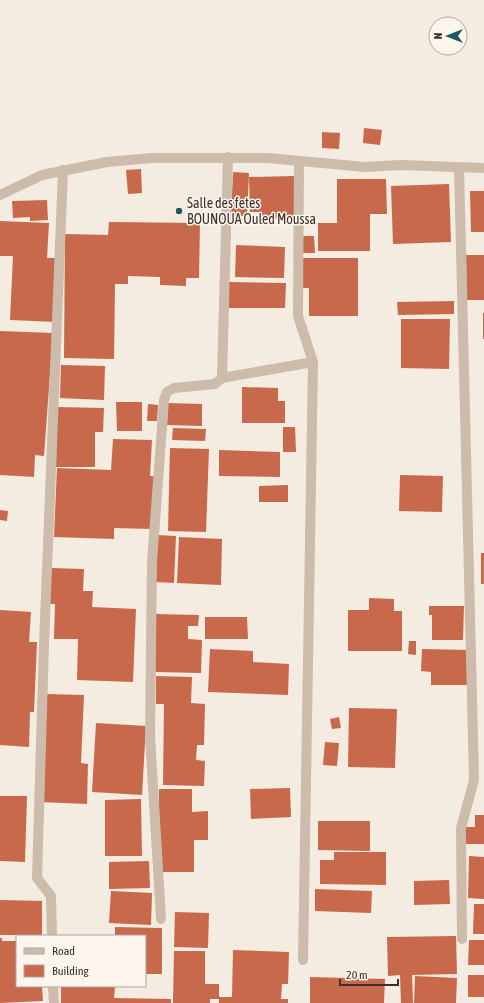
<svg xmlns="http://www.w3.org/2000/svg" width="484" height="1003" viewBox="0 0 484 1003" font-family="'Asap Condensed',sans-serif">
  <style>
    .building { fill: #c8694b }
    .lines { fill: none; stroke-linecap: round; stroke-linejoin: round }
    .minor { stroke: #cdbbac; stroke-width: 10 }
    .tertiary { stroke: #cdbbac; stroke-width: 10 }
    .poi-dot { fill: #1f5a5e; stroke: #fbf5ee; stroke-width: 1.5 }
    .labels { text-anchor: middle; stroke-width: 3; stroke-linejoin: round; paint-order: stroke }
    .poi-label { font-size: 14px; fill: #3b302b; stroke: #fbf5ee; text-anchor: start }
  </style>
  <rect width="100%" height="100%" fill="#f4ebe1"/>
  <!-- building -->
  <g class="building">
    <path d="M364,128l18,2 -2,15 -17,-2z"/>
    <path d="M322,132l18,1 -1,16 -17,-1z"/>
    <path d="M141,169l1,24 -14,1 -2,-24z"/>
    <path d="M233,172l16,1 -2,43h-16z"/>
    <path d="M294,176l1,42 -35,1v-7h-10l-1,-35z"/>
    <path d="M337,179h49l1,35h-17v37h-52v-28h19z"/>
    <path d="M449,184l2,58 -58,2 -2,-58z"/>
    <path d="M470,191h14v41h-13z"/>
    <path d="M47,200l1,20 -18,1v-4l-17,1 -1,-17z"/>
    <path d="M0,221l49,2 -2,35h12l-3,64 -46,-2 3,-64h-13z"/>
    <path d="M109,222l91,1 -1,55h-13v8l-26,-1v-8l-32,-1v8h-13l-1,75 -50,-1 1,-124 43,1z"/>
    <path d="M302,236h12l1,17h-13z"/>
    <path d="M236,245l49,2 -1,31 -49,-1z"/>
    <path d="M466,255h18v45h-17z"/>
    <path d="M302,258h56v58h-49v-28h-7z"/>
    <path d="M229,282l57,1 -1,25h-56z"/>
    <path d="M454,301v13l-56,1 -1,-13z"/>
    <rect x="483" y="313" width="1" height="26"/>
    <path d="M401,319h49l-1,50 -48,-1z"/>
    <path d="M0,331l53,2 -9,123 -9,-1 -1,22 -34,-2z"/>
    <path d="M61,365l44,1 -1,34 -44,-2z"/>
    <path d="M242,387l36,1v13h7v22h-43z"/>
    <path d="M116,402h26v29h-25z"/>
    <path d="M168,403l34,1v22l-35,-1z"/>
    <path d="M148,404l10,1 -1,16h-10z"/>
    <path d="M57,407l47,1 -1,24h-8v35h-39z"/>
    <path d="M283,427h12l1,25h-13z"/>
    <path d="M173,428l33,1 -1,12 -33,-1z"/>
    <path d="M113,439l39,1 -2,36h4l-2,53 -38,-1v11l-60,-2 3,-69 54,2z"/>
    <path d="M170,448l39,1 -3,83 -38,-1z"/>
    <path d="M219,450l61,2v25l-61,-1z"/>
    <path d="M400,475l43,1 -1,36 -43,-1z"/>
    <path d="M288,485v17h-29v-16z"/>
    <path d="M0,510l8,1 -1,10 -7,-1z"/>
    <path d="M157,535l19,1 -2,47 -19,-1z"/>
    <path d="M179,537l43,2 -1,46 -44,-2z"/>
    <rect x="481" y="553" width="3" height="31"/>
    <path d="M51,568l33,1 -1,22h10l-1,16 44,2 -3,73 -56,-2 1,-41h-24l1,-35h-5z"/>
    <path d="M369,598l25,1v12h8v40h-54v-41h21z"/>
    <path d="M429,606h35l-1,34h-31v-25h-3z"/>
    <path d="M0,610l31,2 -2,30h8l-3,70h-4l-1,35 -29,-2z"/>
    <path d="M156,614l43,1 -1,11h-10v13l14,1 -1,33 -46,-1z"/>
    <path d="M205,617h42l1,22h-43z"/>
    <path d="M409,641h7v14l-8,-1z"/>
    <path d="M210,649l43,2v11l36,2 -1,31 -80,-3z"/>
    <path d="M422,649l46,1v35h-37v-13l-10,-1z"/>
    <path d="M156,676l36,1 -1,26 14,1 -1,41h-7l-1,15 9,1 -1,25 -41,-1 1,-81h-8z"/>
    <path d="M47,694l37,1 -3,68 7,1 -1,40 -47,-2z"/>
    <path d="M349,708l48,1 -2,59 -47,-1z"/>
    <path d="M339,717l2,11 -9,1 -2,-10z"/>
    <path d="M96,723l50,3 -4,69 -50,-3z"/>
    <path d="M325,742l14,1 -2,23 -14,-1z"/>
    <path d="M290,788l1,29 -40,2 -1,-30z"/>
    <path d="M159,789h33v23l16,-1v29h-14v32h-35z"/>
    <path d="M0,796h27l-2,66 -25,-1z"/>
    <path d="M141,799l1,57h-37v-56z"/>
    <path d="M475,815h9v29h-19v-17h10z"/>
    <path d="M318,821h52v30l-52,-1z"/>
    <path d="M334,852h52v33l-66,-1v-24h14z"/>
    <path d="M469,856l15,1v42l-16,-1z"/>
    <path d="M149,861l1,27 -41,1v-27z"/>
    <path d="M449,880l1,24 -36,1v-24z"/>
    <path d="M315,889l57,2 -1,22 -56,-2z"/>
    <path d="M111,891l41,2 -1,32 -42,-2z"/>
    <path d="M0,900l42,1v34h-42z"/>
    <path d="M474,904h10v30h-11z"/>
    <path d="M175,912l34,1 -1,35 -34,-1z"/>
    <path d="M115,927l47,1v46h-17v-38h-30z"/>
    <path d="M456,936l1,38 -45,1 1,28h-12l-1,-28 -12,1 -1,-39z"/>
    <path d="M0,938h2v3h15v45h25l1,15 -43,2z"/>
    <path d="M469,940h15v25h-16z"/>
    <path d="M233,950l56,2 -1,32h-6l-1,15h7v4h-69v-4h-9v4h-37l1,-52h31v33h14v13h13z"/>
    <rect x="468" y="975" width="16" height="22"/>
    <path d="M415,976l42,2 -1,25h-42z"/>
    <path d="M310,977l75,2 -1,24h-74z"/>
    <path d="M61,986l54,1 -1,11 57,1v4h-110z"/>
  </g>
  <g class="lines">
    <!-- minor -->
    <g class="minor">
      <path d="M299,161l-1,155 15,46 -10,598"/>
      <path d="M459,167l15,613 -13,48 1,111"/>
      <path d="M222,378l91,-16"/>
      <path d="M161,919l-11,-183 2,-174 12,-162 3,-8 7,-4 41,-4 7,-6 6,-221"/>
      <path d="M52,936l-1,-40 -14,-18 7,-234 19,-474"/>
      <path d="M53,986l1,17"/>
    </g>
    <!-- tertiary -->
    <path class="tertiary" d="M0,195l42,-20 65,-13 45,-4h116l97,9 35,-2 84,3"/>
  </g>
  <!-- markers -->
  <circle class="poi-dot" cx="179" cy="211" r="4"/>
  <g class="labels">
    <!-- poi labels -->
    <g class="poi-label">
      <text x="187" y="208">Salle des fetes<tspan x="187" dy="16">BOUNOUA Ouled Moussa</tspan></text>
    </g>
  </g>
  <!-- legend -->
  <rect x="16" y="935" width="130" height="52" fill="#fbf5ee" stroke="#aea6a0"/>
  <rect x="24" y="948" width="20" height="6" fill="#cdbbac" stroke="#aea6a0"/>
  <text x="52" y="955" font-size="12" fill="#3b302b">Road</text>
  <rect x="24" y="965" width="20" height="12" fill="#c8694b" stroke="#aea6a0"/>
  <text x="52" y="975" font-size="12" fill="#3b302b">Building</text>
  <!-- north arrow -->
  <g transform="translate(448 36) rotate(270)"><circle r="19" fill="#fbf5ee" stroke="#aea6a0"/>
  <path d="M0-3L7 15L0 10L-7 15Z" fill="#1f5a5e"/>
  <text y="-6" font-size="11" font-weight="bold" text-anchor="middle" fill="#3b302b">N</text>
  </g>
  <!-- scale -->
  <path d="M340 979v6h58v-6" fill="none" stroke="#3b302b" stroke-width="2"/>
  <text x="346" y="979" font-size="12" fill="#3b302b" stroke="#fbf5ee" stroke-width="3" paint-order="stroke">20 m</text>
</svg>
